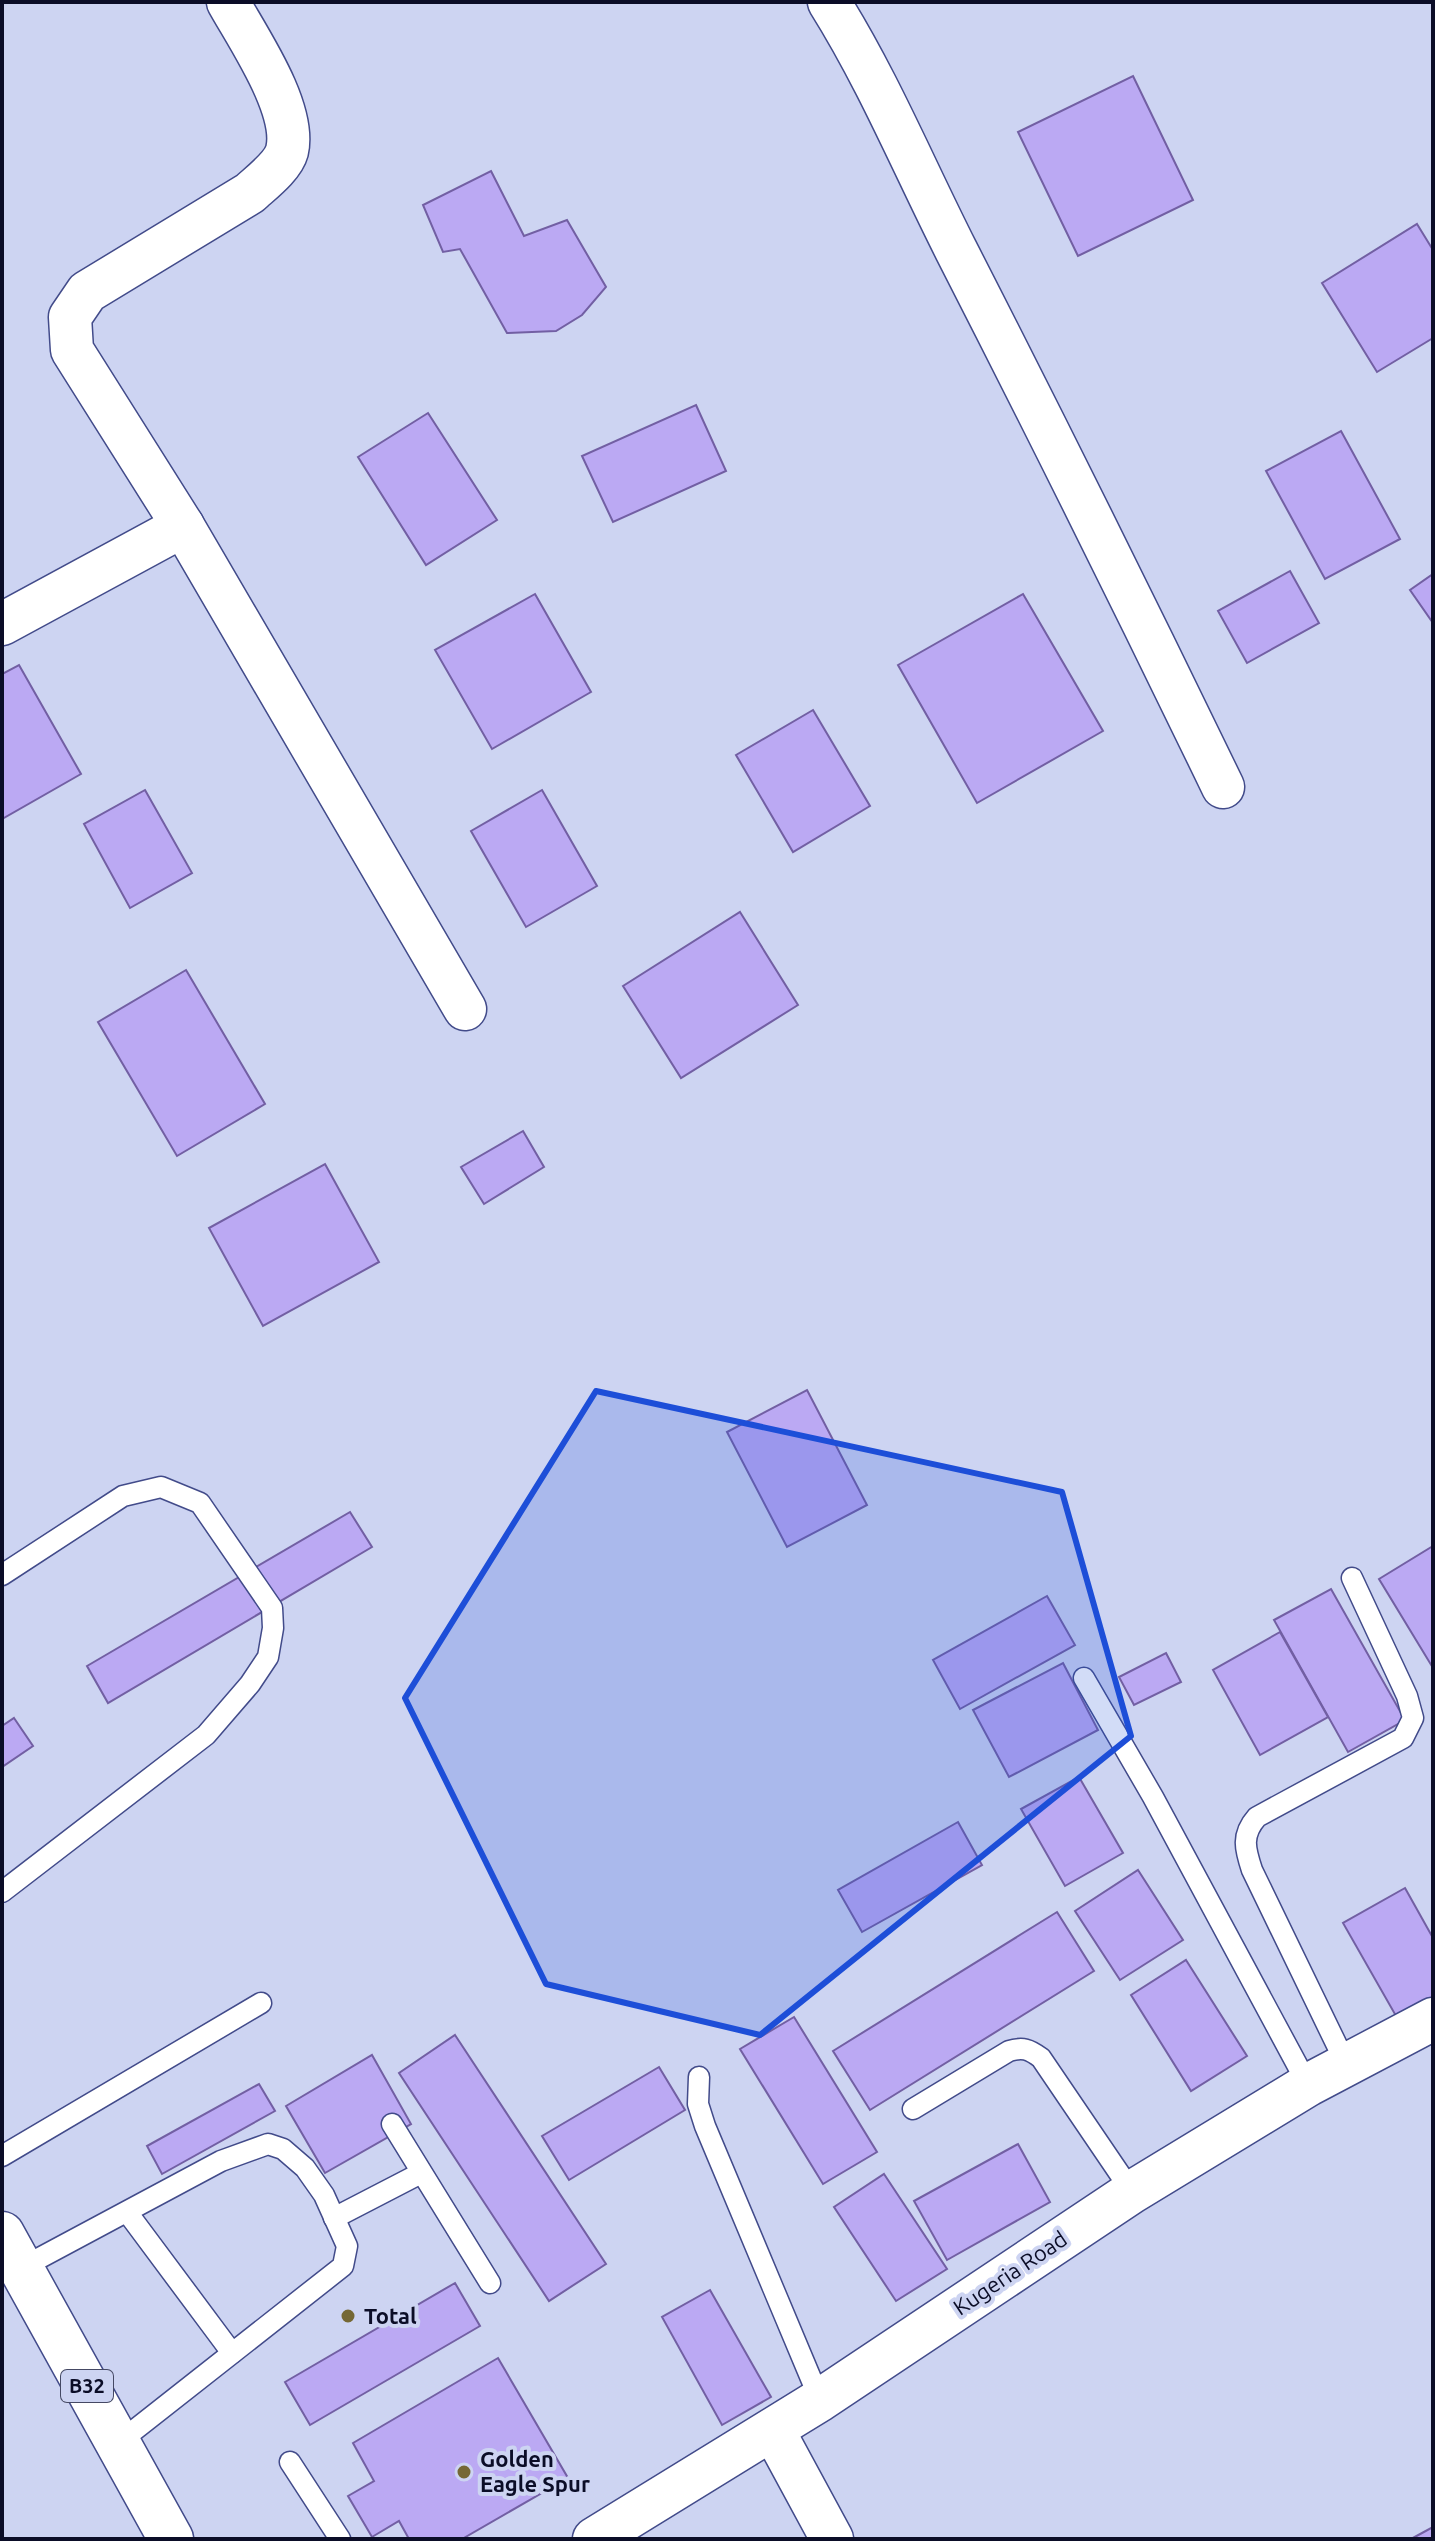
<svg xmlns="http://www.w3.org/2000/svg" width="1435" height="2541" viewBox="0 0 1435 2541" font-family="Ubuntu,sans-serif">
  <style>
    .building { fill: #bba9f3; stroke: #725fa3; stroke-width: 2 }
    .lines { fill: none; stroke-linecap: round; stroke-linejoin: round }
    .lane-casing { stroke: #424b8a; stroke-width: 23 }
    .street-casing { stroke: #424b8a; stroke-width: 45 }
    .highway-casing { stroke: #424b8a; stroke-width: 47 }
    .lane { stroke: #fff; stroke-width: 20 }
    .street { stroke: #fff; stroke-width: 42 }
    .highway { stroke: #fff; stroke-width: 44 }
    .marked { fill: #1d4ed8; fill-opacity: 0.2; stroke: #1d4ed8; stroke-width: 6; stroke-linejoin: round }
    .poi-dot { fill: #756835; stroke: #cdd4f2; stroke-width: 3 }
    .labels { text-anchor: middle; stroke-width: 8; stroke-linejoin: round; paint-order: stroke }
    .shield { fill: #cdd4f2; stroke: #454964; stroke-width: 2 }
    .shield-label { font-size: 20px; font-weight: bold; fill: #0b0d27 }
    .street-label { font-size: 22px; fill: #0b0d27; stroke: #cdd4f2 }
    .poi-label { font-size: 22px; font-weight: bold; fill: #0b0d27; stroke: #cdd4f2; text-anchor: start }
  </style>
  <rect width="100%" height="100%" fill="#cdd4f2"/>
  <!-- building -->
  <g class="building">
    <path d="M1133,76l60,124 -115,56 -60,-124z"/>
    <path d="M491,171l33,65 43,-16 39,67 -24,28 -26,16 -49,2 -47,-84 -17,3 -20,-47z"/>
    <path d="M1417,224l16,26v88l-56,34 -55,-89z"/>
    <path d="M696,405l30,66 -113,51 -31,-66z"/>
    <path d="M428,413l69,107 -71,45 -68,-108z"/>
    <path d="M1341,431l59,108 -75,40 -59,-108z"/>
    <path d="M1290,571l29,52 -72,40 -29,-52z"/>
    <path d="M1433,574v49l-23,-33z"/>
    <path d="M535,594l56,98 -99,57 -57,-99z"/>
    <path d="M1023,594l80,137 -126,72 -79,-138z"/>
    <path d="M19,665l62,109 -79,45v-145z"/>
    <path d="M813,710l57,96 -77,46 -57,-97z"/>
    <path d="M145,790l47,83 -62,35 -46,-84z"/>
    <path d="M542,790l55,96 -71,41 -55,-96z"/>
    <path d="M740,912l58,93 -117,73 -58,-92z"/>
    <path d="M186,970l79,134 -88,52 -79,-134z"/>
    <path d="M523,1131l21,36 -60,37 -23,-37z"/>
    <path d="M325,1164l54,98 -116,64 -54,-98z"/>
    <path d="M807,1390l60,115 -80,42 -60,-115z"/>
    <path d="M350,1512l22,35 -264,156 -21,-37z"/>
    <path d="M1433,1546v122l-54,-89z"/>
    <path d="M1331,1589l74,131 -57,32 -74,-132z"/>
    <path d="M1047,1596l28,49 -115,64 -27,-49z"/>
    <path d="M1280,1632l48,85 -68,38 -47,-85z"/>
    <path d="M1166,1653l15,29 -47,23 -15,-28z"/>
    <path d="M1063,1663l35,67 -89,47 -36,-67z"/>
    <path d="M14,1718l19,28 -31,21v-41z"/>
    <path d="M1079,1777l44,76 -58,33 -44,-77z"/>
    <path d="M958,1822l24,43 -120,67 -24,-42z"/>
    <path d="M1138,1870l45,70 -63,40 -45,-69z"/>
    <path d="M1405,1888l28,50v66l-33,19 -57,-100z"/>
    <path d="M1057,1912l37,59 -224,139 -37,-59z"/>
    <path d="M1186,1960l61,96 -56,35 -60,-96z"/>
    <path d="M794,2017l83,135 -54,32 -83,-135z"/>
    <path d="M455,2035l151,229 -57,37 -150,-228z"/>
    <path d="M372,2055l39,69 -86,49 -39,-67z"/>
    <path d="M659,2067l26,43 -116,70 -27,-44z"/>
    <path d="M259,2084l16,27 -113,63 -15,-28z"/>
    <path d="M1018,2144l32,58 -103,58 -33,-59z"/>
    <path d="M884,2174l63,95 -51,32 -62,-94z"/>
    <path d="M455,2283l25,43 -170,99 -25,-43z"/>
    <path d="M710,2290l61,107 -49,28 -60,-108z"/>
    <path d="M498,2358l70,120 -106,61h-53l-10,-18 -27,16 -24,-41 26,-15 -21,-38z"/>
    <path d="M1433,2527v12h-22z"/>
  </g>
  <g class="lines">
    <!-- lane casing -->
    <g class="lane-casing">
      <g id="lane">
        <path d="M2,1575l121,-79 38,-9 39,16 72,105 1,20 -5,29 -18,27 -44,51 -204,157"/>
        <path d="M1084,1678l69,119 155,288"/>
        <path d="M1346,2064l-94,-194c-7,-21 -11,-35 5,-53l146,-79 10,-20 -6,-22 -55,-118"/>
        <path d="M699,2077l-1,27 7,22 115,274"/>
        <path d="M913,2109l96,-58c14,-4 20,-2 32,7l91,134"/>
        <path d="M392,2124l98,159"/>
        <path d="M2,2156l259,-153"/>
        <path d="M127,2212l105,141"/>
        <path d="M334,2218l87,-45"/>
        <path d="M21,2268l200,-107 47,-17 15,5 22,19 19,27 23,51 -4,20 -225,177"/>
        <path d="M290,2462l50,77"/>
      </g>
    </g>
    <!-- street casing -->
    <g class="street-casing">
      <g id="street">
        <path d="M228,2c20,36 69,107 59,149 -4,15 -25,31 -37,42l-163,99 -17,25 2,33 111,176 282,483"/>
        <path d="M829,2c49,78 85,165 127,248 91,178 180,357 267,537"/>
        <path d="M2,624l181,-98"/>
        <path d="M773,2430l59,109"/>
        <path d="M594,2539l226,-139 312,-208 176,-107 125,-66"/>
      </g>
    </g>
    <!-- highway casing -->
    <g class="highway-casing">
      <path id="highway" d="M2,2234l169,305"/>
    </g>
    <!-- lane -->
    <use href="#lane" class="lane"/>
    <!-- street -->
    <use href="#street" class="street"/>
    <!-- highway -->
    <use href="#highway" class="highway"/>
  </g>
  <!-- marked area -->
  <path class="marked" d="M596,1391l466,101 69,244 -371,299 -214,-51 -141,-286z"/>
  <!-- markers -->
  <g class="poi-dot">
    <circle cx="348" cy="2316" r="8"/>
    <circle cx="464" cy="2472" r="8"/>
  </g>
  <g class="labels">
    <!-- shield labels -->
    <rect class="shield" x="61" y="2370" width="52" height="32" rx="6"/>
    <g class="shield-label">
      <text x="87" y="2393">B32</text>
    </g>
    <!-- street labels -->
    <g class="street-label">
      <text transform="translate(1010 2273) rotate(-34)" y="8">Kugeria Road</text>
    </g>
    <!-- poi labels -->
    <g class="poi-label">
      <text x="364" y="2324">Total</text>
      <text x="480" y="2467">Golden<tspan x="480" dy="25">Eagle Spur</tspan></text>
    </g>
  </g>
  <!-- border -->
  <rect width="1435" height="2541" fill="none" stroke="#0b0d27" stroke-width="8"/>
</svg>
